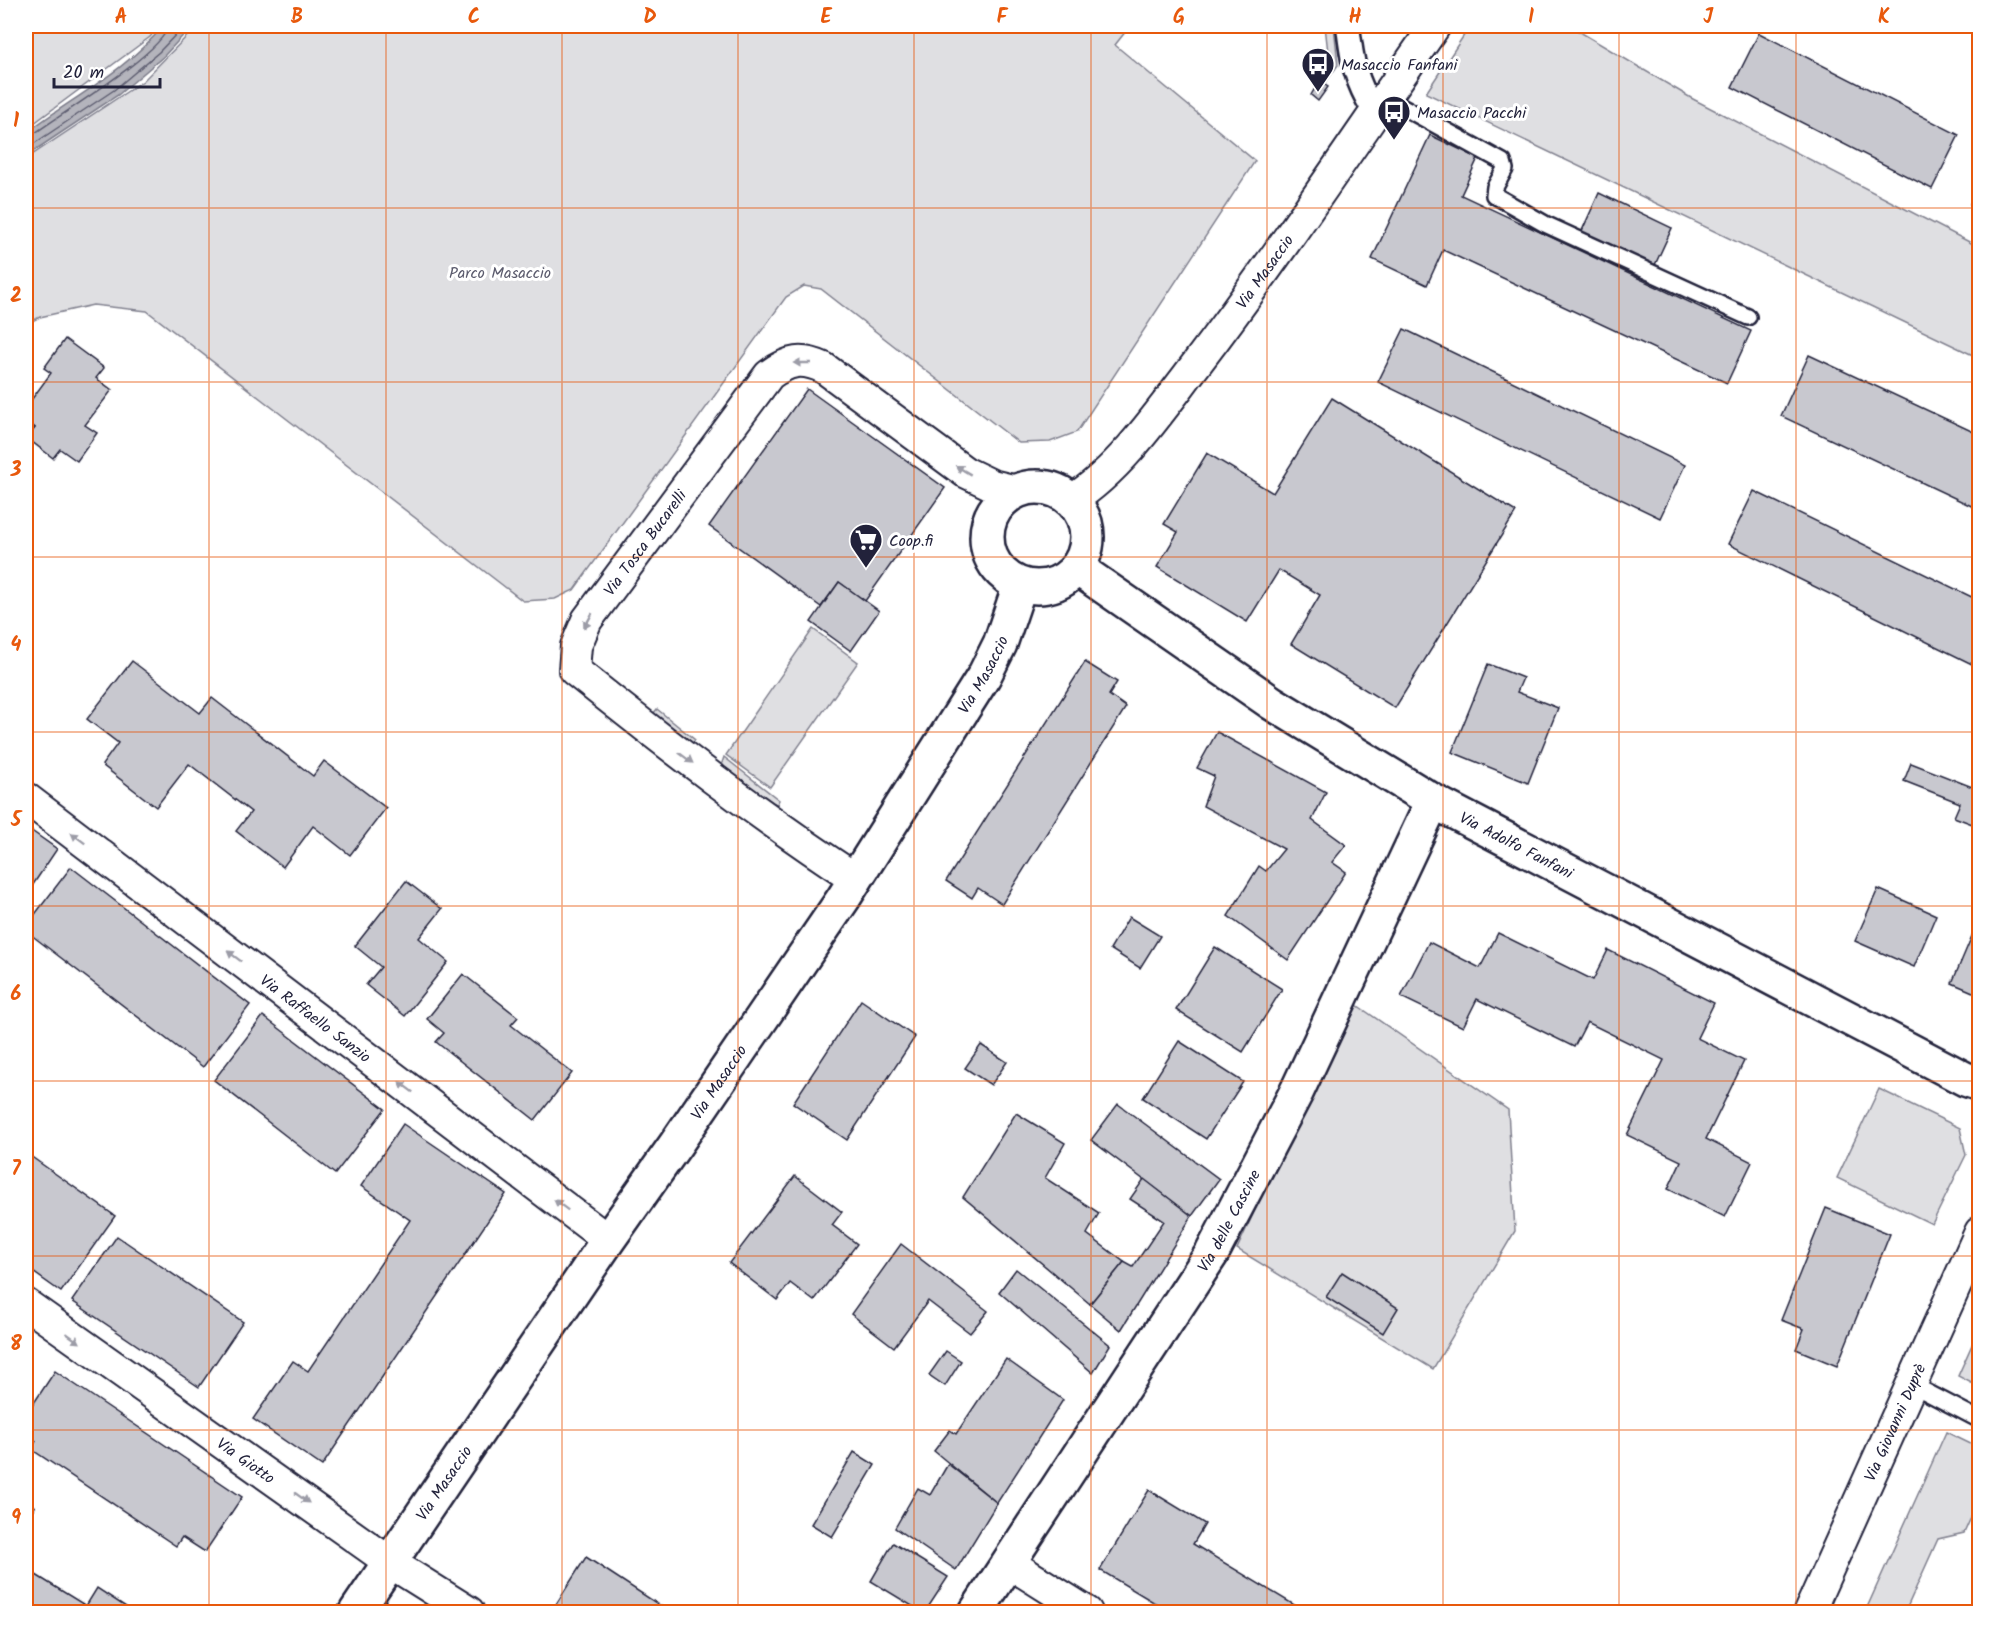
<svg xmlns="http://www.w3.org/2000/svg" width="2005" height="1638" viewBox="0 0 2005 1638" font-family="Kalam,sans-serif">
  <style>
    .green { fill: #dfdfe2; stroke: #80808e; stroke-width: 1.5 }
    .water { fill: #b4b4bc; stroke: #7a7a88; stroke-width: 1.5 }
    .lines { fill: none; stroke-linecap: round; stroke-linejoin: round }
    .shore { stroke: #5c5c6f; stroke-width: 1.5 }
    .building { fill: #c8c8cf; stroke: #22223b; stroke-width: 1.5 }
    .service-casing { stroke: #22223b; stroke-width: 20 }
    .pedestrian-casing { stroke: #22223b; stroke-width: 27 }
    .minor-casing { stroke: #22223b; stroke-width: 34 }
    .tertiary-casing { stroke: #22223b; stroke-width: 38 }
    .service { stroke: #fff; stroke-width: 15 }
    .pedestrian { stroke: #fff; stroke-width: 22 }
    .minor { stroke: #fff; stroke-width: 30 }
    .tertiary { stroke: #fff; stroke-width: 33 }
    .oneway { fill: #9c9ca7 }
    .grid { fill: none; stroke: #e8590c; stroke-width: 1.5; stroke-opacity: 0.55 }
    .labels { text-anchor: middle; stroke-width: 6; stroke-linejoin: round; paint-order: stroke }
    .poi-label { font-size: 16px; fill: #22223b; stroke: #fff; text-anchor: start }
    .street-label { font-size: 16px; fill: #22223b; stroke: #fff }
    .park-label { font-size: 16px; fill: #5b5b6d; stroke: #fff }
    .neatline { fill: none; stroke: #e8590c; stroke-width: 2 }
    .grid-label { font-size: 20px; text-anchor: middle; font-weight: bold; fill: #e8590c }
  </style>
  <rect width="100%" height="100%" fill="#fff"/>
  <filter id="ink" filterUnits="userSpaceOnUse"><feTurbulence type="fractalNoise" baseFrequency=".0167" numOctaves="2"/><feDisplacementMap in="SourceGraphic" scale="12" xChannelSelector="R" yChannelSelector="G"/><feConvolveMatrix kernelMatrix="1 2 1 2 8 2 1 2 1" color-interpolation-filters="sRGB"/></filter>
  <g filter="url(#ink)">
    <!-- green -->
    <g class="green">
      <path d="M26,26h133l-9,11 -124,92z"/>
      <path d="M197,26h933l-15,19 140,116 -178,271 -27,10 -31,1 -198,-154 -17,-3 -18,11 -212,293 -19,9 -32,2 -376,-290 -54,-6 -53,12 -14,7v-165l117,-78z"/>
      <path d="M1325,26h9l4,39 -13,18 -7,-5 11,-17z"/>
      <path d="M1470,26h100l121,72 288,149v111l-553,-265z"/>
      <path d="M813,629l45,33 -88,125 -44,-32z"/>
      <path d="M657,709l38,31 -2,3 -3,1 -35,-28 -2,-2z"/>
      <path d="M724,757l55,43 -2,4 -7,-2 -45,-34 -3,-5z"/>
      <path d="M1351,1001l157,109 7,121 -82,138 -196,-120z"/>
      <path d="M1879,1089l81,39 6,27 -34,69 -95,-46z"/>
      <path d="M1979,1329l1,58h-1l-21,-11z"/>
      <path d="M1946,1432l33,16v52l-15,33 -26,6 -33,73h-40z"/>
    </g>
    <!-- water -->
    <path class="water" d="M163,26h29l-28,30 -46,39 -92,61v-23c46,-35 100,-62 137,-107z"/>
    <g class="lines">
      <!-- shore -->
      <g class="shore">
        <path d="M26,138l5,-2c24,-18 134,-85 137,-110"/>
        <path d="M26,149l88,-59 45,-38 25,-26"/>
      </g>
    </g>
    <!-- building -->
    <g class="building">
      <path d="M1759,33l200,102 -27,54 -200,-102z"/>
      <path d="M1319,81l9,6 -10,14 -7,-6z"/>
      <path d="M1430,135l48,23 -17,37 290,136 -24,52 -284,-133 -16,35 -55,-26z"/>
      <path d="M1980,182v27l-10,-5z"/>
      <path d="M1599,193l73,35 -18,39 -73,-34z"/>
      <path d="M1404,329l281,136 -25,53 -282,-136z"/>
      <path d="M65,339l39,29 -8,10 16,12 -27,35 12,8 -20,28 -17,-12 -7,9 -26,-20 8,-10 -9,-7v-14l25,-34 -7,-5z"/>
      <path d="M1809,355l171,80v75l-199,-94z"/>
      <path d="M807,389l138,99 -80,113 -26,-19 -18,25 -112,-81z"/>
      <path d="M1332,398l184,114 -121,196 -104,-64 29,-49 -41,-25 -32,52 -90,-55 21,-35 -14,-8 43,-71 66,40z"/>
      <path d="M26,421l9,7 -8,10h-1z"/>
      <path d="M1754,491l226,110v67l-252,-124z"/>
      <path d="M839,582l40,29 -28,40 -40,-29z"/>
      <path d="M132,661l68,52 12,-15 101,78 11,-15 62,47 -36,47 -37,-29 -30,41 -47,-36 15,-19 -62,-48 -33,43 -54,-42 16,-22 -31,-24z"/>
      <path d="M1085,662l32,20 -8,13 17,12 -124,197 -24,-16 -6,10 -26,-17z"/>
      <path d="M1488,664l35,14 -6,14 41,16 -30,75 -76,-31z"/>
      <path d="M1217,732l109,60 -14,28 34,25 -14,17 14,10 -58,88 -60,-44 31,-50 7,5 18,-22 -81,-43 11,-30 -17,-8z"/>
      <path d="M1911,763l69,27v37l-26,-10 6,-14 -56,-22z"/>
      <path d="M26,827l31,22 -31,46z"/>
      <path d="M71,867l179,138 -47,62 -177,-136v-5z"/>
      <path d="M406,881l36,28 -23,29 29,24 -43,54 -39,-31 15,-18 -26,-21z"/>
      <path d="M1878,889l58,26 -22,52 -59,-26z"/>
      <path d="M1129,917l31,19 -20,32 -30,-19z"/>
      <path d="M1980,917v78l-28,-12z"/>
      <path d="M1498,933l95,47 15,-30 106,53 -17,35 47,23 -38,78 46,23 -27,55 -57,-28 13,-28 -54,-26 37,-75 -77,-38 -13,25 -97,-48 -14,28 -62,-30 28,-55 51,26z"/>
      <path d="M1215,947l67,42 -39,63 -67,-42z"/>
      <path d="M463,974l55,43 -7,8 61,48 -37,47 -99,-78 8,-9 -17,-14z"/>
      <path d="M861,1000l54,37 -68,103 -54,-37z"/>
      <path d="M263,1016l122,93 -50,65 -121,-94z"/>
      <path d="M1179,1041l64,41 -37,57 -63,-41z"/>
      <path d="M981,1045l26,17 -16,23 -26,-17z"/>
      <path d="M1118,1104l101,75 -27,37 -101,-76z"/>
      <path d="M1016,1113l49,30 -20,35 54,35 -12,21 37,28 -34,42 -127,-107z"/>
      <path d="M403,1124l103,70 -184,272 -69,-47 40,-58 15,10 102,-151 -49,-34z"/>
      <path d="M26,1153l89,63 -54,76 -35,-25z"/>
      <path d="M795,1176l47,36 -10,13 25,19 -43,57 -24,-18 -13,17 -48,-37z"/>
      <path d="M1144,1179l48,37 -71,114 -31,-26 34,-42 9,5 31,-46 -34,-22z"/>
      <path d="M1826,1208l64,26 -53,132 -41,-17 8,-20 -23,-9z"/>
      <path d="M117,1236l126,86 -44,65 -127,-86z"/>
      <path d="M901,1244l87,67 -18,22 -42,-32 -34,46 -43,-33z"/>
      <path d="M1016,1269l94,76 -17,28 -94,-81z"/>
      <path d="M1342,1272l56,36 -15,25 -57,-36z"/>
      <path d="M946,1351l15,10 -16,25 -16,-11z"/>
      <path d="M1006,1359l57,41 -66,103 -63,-52 16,-21 6,4z"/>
      <path d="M55,1371l187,126 -37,55 -23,-15 -6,9 -145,-97 5,-8 -10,-8v-18z"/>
      <path d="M854,1452l21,13 -43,72 -21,-13z"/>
      <path d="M948,1464l49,39 -41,67 -61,-42 23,-40 12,7z"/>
      <path d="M1149,1490l56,34 -12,20 113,68h-136l-70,-42z"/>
      <path d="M26,1501l9,6 -9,16z"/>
      <path d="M893,1543l55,34 -23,35h-3l-51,-31z"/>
      <path d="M586,1557l84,55h-119z"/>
      <path d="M36,1575l50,31 11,-18 29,19 -4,5h-96v-20z"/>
    </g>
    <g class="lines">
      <!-- service casing -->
      <g class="service-casing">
        <g id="service">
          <path d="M1385,97l118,65 2,7 -10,18 -1,8 51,29 203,93"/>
          <path d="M1911,1384l69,36"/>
        </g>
      </g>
      <!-- pedestrian casing -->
      <g class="pedestrian-casing">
        <path id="pedestrian" d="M1348,26c4,35 7,54 26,85"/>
      </g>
      <!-- minor casing -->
      <g class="minor-casing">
        <g id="minor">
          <path id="s1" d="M1072,500c50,-32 89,-90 125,-137 83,-109 159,-224 238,-337"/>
          <path id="s2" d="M26,798l582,442"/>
          <path id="s3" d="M856,879c-98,-64 -191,-136 -282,-209l2,-24 11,-26 182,-245c20,-15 33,-17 55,-7l141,104 27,13 25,6"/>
          <path id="s4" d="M26,1304l365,259 78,49"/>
          <path d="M1009,1563l78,49"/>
          <path id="s5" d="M1809,1612l171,-380"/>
        </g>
      </g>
      <!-- tertiary casing -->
      <g class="tertiary-casing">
        <g id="tertiary">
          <circle cx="1037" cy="537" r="50"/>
          <path id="s6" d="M1077,568l195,135 161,98 532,278 15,5"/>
          <path id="s7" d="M356,1612l252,-372 68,-96 167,-245 141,-223 16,-32 20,-59"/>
          <path id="s8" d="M976,1612l236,-359 85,-162 136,-290"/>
        </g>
      </g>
      <!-- service -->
      <use href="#service" class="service"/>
      <!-- pedestrian -->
      <use href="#pedestrian" class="pedestrian"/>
      <!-- minor -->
      <use href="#minor" class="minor"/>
      <!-- tertiary -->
      <use href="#tertiary" class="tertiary"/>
    </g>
    <!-- one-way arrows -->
    <defs><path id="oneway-solid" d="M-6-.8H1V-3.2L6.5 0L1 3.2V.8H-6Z" transform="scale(1.5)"/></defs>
    <g class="oneway">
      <use href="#oneway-solid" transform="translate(802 363) rotate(-180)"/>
      <use href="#oneway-solid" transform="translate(963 470) rotate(-149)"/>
      <use href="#oneway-solid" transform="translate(588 621) rotate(119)"/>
      <use href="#oneway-solid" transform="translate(686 758) rotate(37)"/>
      <use href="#oneway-solid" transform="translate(78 838) rotate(-143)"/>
      <use href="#oneway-solid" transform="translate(234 956) rotate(-143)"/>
      <use href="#oneway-solid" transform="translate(406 1087) rotate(-143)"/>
      <use href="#oneway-solid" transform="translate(561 1205) rotate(-143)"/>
      <use href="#oneway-solid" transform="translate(73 1338) rotate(35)"/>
      <use href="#oneway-solid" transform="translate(302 1498) rotate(35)"/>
    </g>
  </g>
  <!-- grid -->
  <path class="grid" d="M209,26v1586M386,26v1586M562,26v1586M738,26v1586M914,26v1586M1091,26v1586M1267,26v1586M1443,26v1586M1619,26v1586M1796,26v1586M26,208h1954M26,382h1954M26,557h1954M26,732h1954M26,906h1954M26,1081h1954M26,1256h1954M26,1430h1954"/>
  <!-- icons -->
  <defs>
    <g id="bus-pin" transform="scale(1.725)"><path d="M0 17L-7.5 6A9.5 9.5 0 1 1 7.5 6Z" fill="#22223b" stroke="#fff"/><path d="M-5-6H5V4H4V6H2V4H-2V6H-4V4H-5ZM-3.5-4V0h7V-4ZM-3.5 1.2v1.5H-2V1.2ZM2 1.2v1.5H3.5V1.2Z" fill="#fff"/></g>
    <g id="supermarket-pin" transform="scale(1.725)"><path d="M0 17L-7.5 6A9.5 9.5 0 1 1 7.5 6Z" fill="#22223b" stroke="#fff"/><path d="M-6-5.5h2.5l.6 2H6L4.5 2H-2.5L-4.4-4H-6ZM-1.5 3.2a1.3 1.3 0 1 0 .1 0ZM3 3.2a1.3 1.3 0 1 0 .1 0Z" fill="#fff"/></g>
  </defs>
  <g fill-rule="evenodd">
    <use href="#bus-pin" x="1318" y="64"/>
    <use href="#bus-pin" x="1394" y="112"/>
    <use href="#supermarket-pin" x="866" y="540"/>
  </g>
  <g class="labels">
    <!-- poi labels -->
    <g class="poi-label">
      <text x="1341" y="70">Masaccio Fanfani</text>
      <text x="1417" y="118">Masaccio Pacchi</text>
      <text x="889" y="546">Coop.fi</text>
    </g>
    <!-- street labels -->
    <g class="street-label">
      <text dy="6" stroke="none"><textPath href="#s1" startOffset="300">Via Masaccio</textPath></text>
      <text dy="6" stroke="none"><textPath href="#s3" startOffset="500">Via Tosca Bucarelli</textPath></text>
      <text dy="6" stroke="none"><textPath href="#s7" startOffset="1128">Via Masaccio</textPath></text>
      <text dy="6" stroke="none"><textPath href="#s6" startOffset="520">Via Adolfo Fanfani</textPath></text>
      <text dy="6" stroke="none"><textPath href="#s2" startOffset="364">Via Raffaello Sanzio</textPath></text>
      <text dy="6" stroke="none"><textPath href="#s7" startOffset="642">Via Masaccio</textPath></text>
      <text dy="6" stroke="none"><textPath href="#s8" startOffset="466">Via delle Cascine</textPath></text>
      <text dy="6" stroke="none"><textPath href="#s5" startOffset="208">Via Giovanni Duprè</textPath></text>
      <text dy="6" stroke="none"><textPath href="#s4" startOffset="270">Via Giotto</textPath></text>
      <text dy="6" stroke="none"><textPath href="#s7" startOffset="156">Via Masaccio</textPath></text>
    </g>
    <!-- park labels -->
    <g class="park-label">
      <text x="500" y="278">Parco Masaccio</text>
    </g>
  </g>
  <!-- margin -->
  <rect width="2005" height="1638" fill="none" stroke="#fff" stroke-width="66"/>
  <!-- scale -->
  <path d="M54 78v9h106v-9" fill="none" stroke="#22223b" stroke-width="3"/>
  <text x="63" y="78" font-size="18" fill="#22223b" stroke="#ffffff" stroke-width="4.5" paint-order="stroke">20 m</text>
  <rect x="33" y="33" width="1939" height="1572" class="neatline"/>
  <g class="grid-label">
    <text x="121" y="23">A</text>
    <text x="297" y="23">B</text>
    <text x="474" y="23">C</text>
    <text x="650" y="23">D</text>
    <text x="826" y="23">E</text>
    <text x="1002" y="23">F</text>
    <text x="1179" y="23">G</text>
    <text x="1355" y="23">H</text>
    <text x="1531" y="23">I</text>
    <text x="1708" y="23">J</text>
    <text x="1884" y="23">K</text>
    <text x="16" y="127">1</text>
    <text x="16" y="302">2</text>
    <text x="16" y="476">3</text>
    <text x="16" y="651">4</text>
    <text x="16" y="826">5</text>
    <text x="16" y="1000">6</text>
    <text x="16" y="1175">7</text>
    <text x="16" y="1350">8</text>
    <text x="16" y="1524">9</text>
  </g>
</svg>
